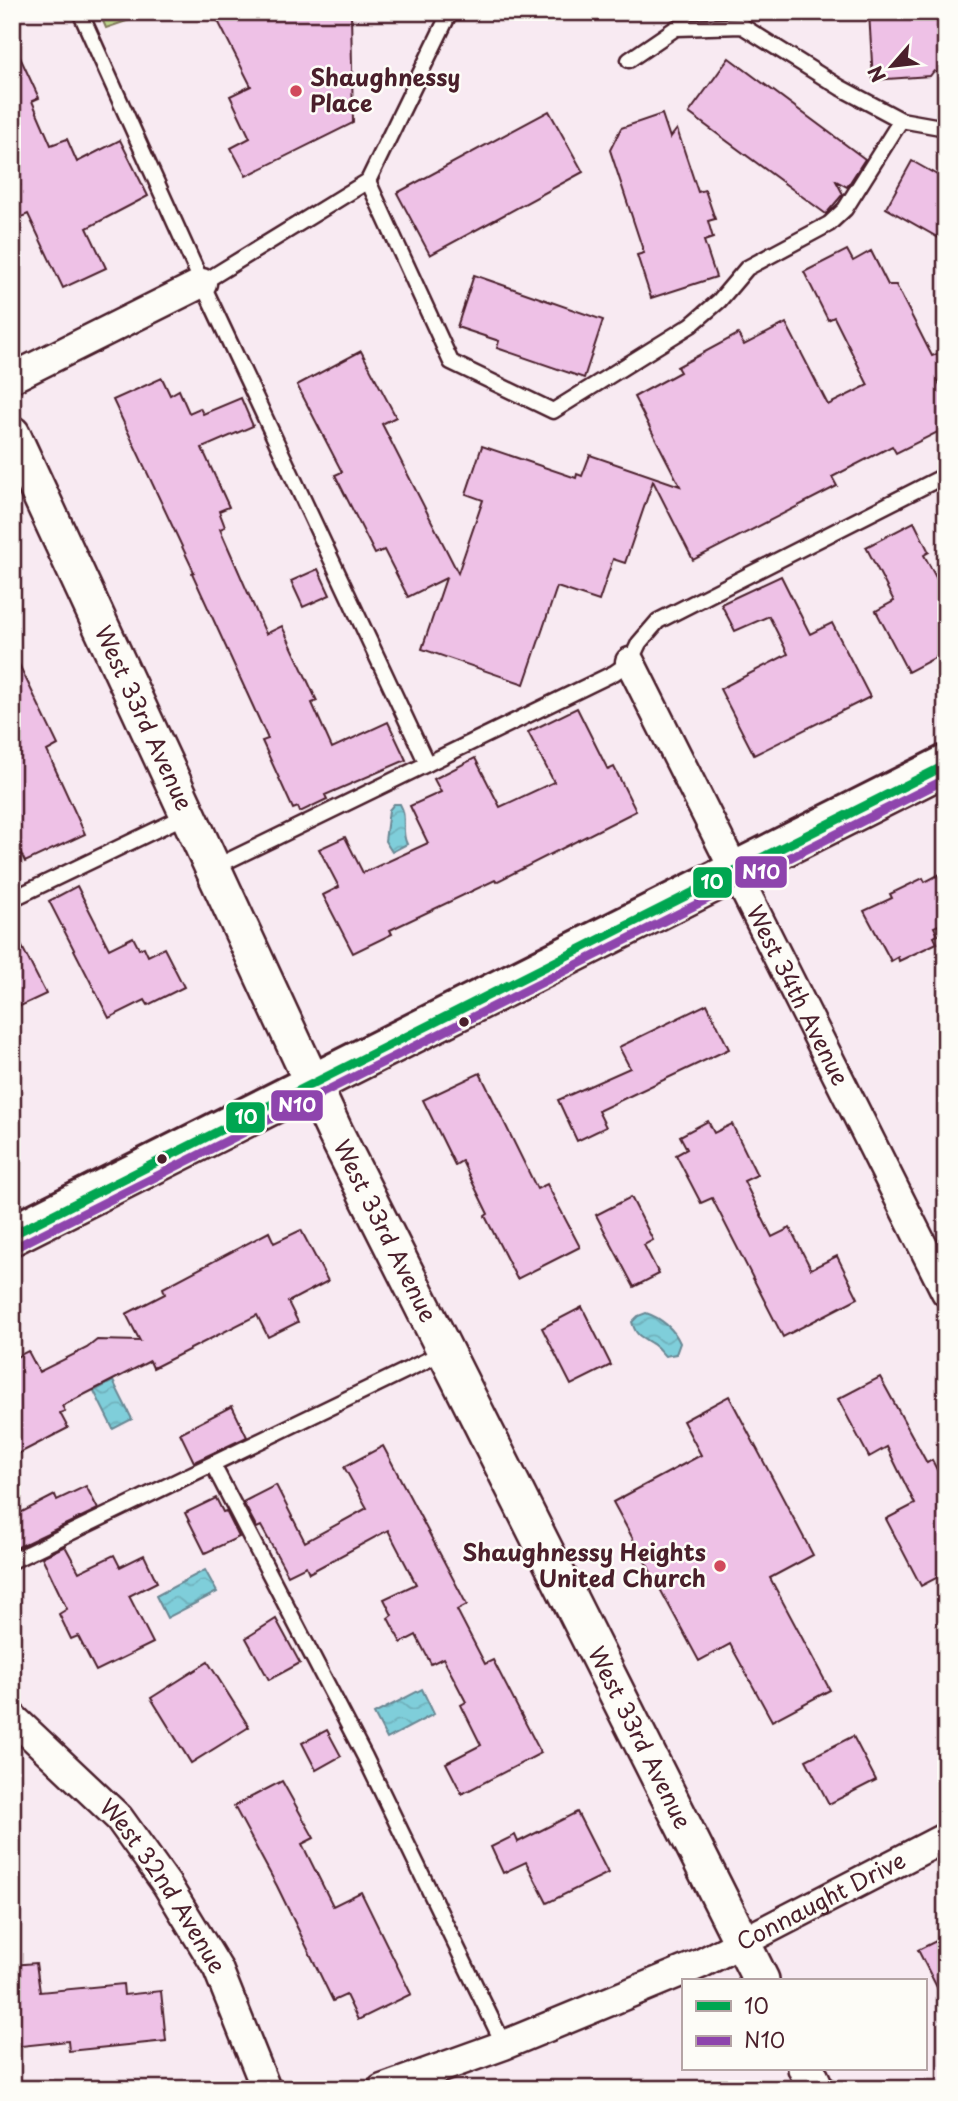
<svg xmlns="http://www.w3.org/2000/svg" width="958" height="2101" viewBox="0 0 958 2101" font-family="'Playpen Sans',sans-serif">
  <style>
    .green { fill: #bbd48b; stroke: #827a5b; stroke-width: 2 }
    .water { fill: url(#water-waves); stroke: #6a8894; stroke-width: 2 }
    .building { fill: #eec1e6; stroke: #4a1f2b; stroke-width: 2 }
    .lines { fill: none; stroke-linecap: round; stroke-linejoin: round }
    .service-casing { stroke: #4a1f2b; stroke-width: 19 }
    .minor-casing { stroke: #4a1f2b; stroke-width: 33 }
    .tertiary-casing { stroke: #4a1f2b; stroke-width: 40 }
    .trunk-casing { stroke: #4a1f2b; stroke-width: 44 }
    .service { stroke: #fdfcf7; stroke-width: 14 }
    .minor { stroke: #fdfcf7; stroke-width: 28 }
    .tertiary { stroke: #fdfcf7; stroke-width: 35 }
    .trunk { stroke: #fdfcf7; stroke-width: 38 }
    .bus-1-casing { stroke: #fdfcf7; stroke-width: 14 }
    .bus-2-casing { stroke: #fdfcf7; stroke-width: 14 }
    .bus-1 { stroke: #00a651; stroke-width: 9 }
    .bus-2 { stroke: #8e44ad; stroke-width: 9 }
    .poi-dot { fill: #d1495b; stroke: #fdfcf7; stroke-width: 2.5 }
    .bus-dot { fill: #4a1f2b; stroke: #fdfcf7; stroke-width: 2.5 }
    .labels { text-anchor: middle; stroke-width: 5; stroke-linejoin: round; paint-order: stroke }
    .poi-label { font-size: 23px; font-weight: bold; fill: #4a1f2b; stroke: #fdfcf7; text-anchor: start }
    .street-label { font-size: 23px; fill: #4a1f2b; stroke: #fdfcf7 }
    .line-badge { stroke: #fdfcf7; stroke-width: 2.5 }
    .badge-label { font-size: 19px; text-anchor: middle; font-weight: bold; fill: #fff }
  </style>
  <defs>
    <pattern id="water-waves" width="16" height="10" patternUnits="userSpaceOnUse" patternTransform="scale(1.75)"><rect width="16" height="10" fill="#7fceda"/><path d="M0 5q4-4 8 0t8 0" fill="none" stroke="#6fb0bb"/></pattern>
  </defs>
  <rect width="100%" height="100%" fill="#f8eaf2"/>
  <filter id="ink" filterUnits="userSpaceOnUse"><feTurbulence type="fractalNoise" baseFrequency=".0143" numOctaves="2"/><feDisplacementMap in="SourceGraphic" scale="14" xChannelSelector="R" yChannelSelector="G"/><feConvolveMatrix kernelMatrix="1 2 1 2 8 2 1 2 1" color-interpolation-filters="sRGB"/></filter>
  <g filter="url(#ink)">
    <!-- green -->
    <path class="green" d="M99,12h54l-47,16z"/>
    <!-- water -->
    <g class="water">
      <path d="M394,804h6c8,13 0,28 7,40l-15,8 -7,-11 4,-31z"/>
      <path d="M646,1313c15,5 28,16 34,30l-4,11 -11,2c-4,-4 -8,-10 -14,-13 -11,-7 -15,-7 -19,-21l6,-6z"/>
      <path d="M113,1381l19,38 -19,10 -19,-38z"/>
      <path d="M205,1570l12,22 -50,26 -11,-22z"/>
      <path d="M422,1689l12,25 -47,25 -13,-25z"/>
    </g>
    <!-- building -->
    <g class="building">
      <path d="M235,12h116l2,111 -107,53 -15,-28 19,-10 -20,-42 21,-10 -33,-65z"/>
      <path d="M869,12h77v66l-12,-7 -4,5 -57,4z"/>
      <path d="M12,40l27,58 -7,3 19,44 16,-6 10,23 43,-22 28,56 -61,32 19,40 -43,20 -35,-74 -16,7v-32l8,-4 -8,-18z"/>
      <path d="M729,58l136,101 -18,28 -11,-6 7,13 -17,20 -137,-101z"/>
      <path d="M549,111l34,61 -153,83 -33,-62z"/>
      <path d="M662,114l8,24 7,-9 21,63 7,-2 10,29 -7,2 5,17 -9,3 12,36 -65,21 -14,-43 7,-2 -34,-103 11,-22z"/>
      <path d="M912,161l34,19v62l-60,-34z"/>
      <path d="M847,250l6,11 18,-10 17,34h8l36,71 5,-2 9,18v5l-8,4 8,16v31l-50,25 -4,-7 -60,31 5,9 -144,74 -40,-79 -28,82 -12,-4 -14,42 -42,-14 -33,97 -102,-35 24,-71 -38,19 -24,-47 -9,4 -40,-79 7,-3 -45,-87 64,-34 35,66 -14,7 76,149 25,-73 -17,-6 16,-48 94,32 1,-4 5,2 8,-21 90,31 -46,-89 46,-25 -3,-5 61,-33 6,11 42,-22 42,82 40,-20 -34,-68 -6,3 -24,-48z"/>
      <path d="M474,275l129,45 -19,58 -87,-30 2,-7 -42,-14z"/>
      <path d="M162,378l8,17 9,-5 10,23 11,-5 3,6 38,-16 12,28 -51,22 27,59 -10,4 6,16 -5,2 46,105 16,-8 35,75 -5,2 20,45 56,-26 18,38 -81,35 2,4 -27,13 -2,-5 -5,2 -31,-68 6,-2 -76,-166 2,-1 -81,-172z"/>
      <path d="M914,522l15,30 -5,3 22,41v56l-38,20 -32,-61 18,-10 -28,-54z"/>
      <path d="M318,569l12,26 -27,12 -12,-26z"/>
      <path d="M781,576l29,58 22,-11 38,74 -116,58 -34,-66 68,-35 -19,-38 -34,15 -14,-27z"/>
      <path d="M12,650l46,95 -11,6 38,83 -60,28 -13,-28z"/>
      <path d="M577,708l31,62 6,-3 22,44 -140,71 -1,-2 -105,50 2,4 -39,19 -30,-58 16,-8 -20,-38 26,-12 18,36 65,-30 -18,-37 31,-14 -7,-13 41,-21 25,49 54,-25 -26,-50z"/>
      <path d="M946,871v51l-12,5 4,8 -4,2 3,6 -38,18 -1,-4 -7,4 -27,-50 28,-13 -2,-4 33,-16 2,4z"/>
      <path d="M77,886l32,63 24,-12 6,12 5,-2 4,9 16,-8 20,39 -36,18 -3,-5 -36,18 -60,-117z"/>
      <path d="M12,927l34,67 -34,16z"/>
      <path d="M707,1004l22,45 -131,62 8,16 -29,14 -19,-41 72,-32 -11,-21z"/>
      <path d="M480,1073l57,116 10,-5 33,63 -63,32 -32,-63 3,-2 -26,-53 -7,4 -32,-65z"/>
      <path d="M708,1121l6,12 18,-9 25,51 -13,6 28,56 18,-9 21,41 26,-13 21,42 -75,39 -71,-139 -11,5 -25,-48 11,-6 -7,-13z"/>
      <path d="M631,1197l22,43 -9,5 15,29 -25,13 -38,-72z"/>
      <path d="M301,1230l27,51 -40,21 10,20 -30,15 -11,-22 -104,53 -3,-7 -88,45 3,5 -5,2 8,15 -56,29v-98l16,-8 11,21 48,-24 10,-8 43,1 -14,-27 39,-20 -2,-6 106,-56 5,11z"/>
      <path d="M582,1307l29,58 -40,20 -29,-57z"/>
      <path d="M880,1377l47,86 5,-3 14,27v86l-25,13 -35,-67 29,-15 -28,-57 -18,10 -31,-58z"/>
      <path d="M729,1396l84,159 -43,23 60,112 -58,31 -42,-77 -31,17 -86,-159 88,-47 -18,-34z"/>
      <path d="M232,1406l15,31 -53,25 -14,-29z"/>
      <path d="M383,1446l84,159 -10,5 28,54 8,-4 48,93 -79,41 -16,-31 35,-18 -20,-40 5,-3 -23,-44 -12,6 -15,-29 -15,8 -13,-25 4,-3 -8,-16 32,-15 -28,-54 -79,43 -3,-7 -18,9 -27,-49 -4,2 -14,-26 33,-17 29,57 62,-34 -23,-41z"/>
      <path d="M86,1486l12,23 -86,41v-33l43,-22 2,5z"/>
      <path d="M216,1498l7,14 3,-1 13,26 -34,16 -20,-40z"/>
      <path d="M65,1546l14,26 35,-17 6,12 24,-12 13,27 -28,14 24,47 -57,28 -18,-35 -7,3 -12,-25 8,-5 -25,-52z"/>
      <path d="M276,1619l24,44 -31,17 -23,-42z"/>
      <path d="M208,1662l41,65 -58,36 -40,-65z"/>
      <path d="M327,1730l14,26 -25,14 -14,-27z"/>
      <path d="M853,1736l23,44 -47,24 -23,-44z"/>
      <path d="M282,1781l32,57 -12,6 31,62 28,-14 50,102 -53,26 -12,-25 -13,6 -56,-115 -43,-80z"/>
      <path d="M577,1812l31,61 -61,30 -21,-41 -23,11 -12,-26 24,-12 3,7z"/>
      <path d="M946,1936v69l-28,-55z"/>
      <path d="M36,1963l4,29 83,-8 1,11 37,-4 5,50 -97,10 -1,-10 -56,6v-82z"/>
    </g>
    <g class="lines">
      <!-- service casing -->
      <g class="service-casing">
        <g id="service">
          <path d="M80,12l122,271 225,481"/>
          <path d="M629,60l47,-32 66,-2 99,62 60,32 45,8"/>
          <path d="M368,181l83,181 102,49 138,-86 28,-24 28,-33 82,-44 16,-15 56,-89"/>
          <path d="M202,283l166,-102 82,-169"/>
          <path d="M213,868l401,-195 16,-11 9,-19 19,-22 288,-146"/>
          <path d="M12,899l175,-84"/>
          <path d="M213,1465l152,292 139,288"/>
          <path d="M12,1561l432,-209"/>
        </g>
      </g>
      <!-- minor casing -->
      <g class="minor-casing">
        <g id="minor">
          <path d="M12,378l190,-95"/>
          <path id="s1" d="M630,662l316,630"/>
          <path id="s2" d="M12,1717l107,101 48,67 51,84 48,120"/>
          <path id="s3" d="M382,2089l122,-44 196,-81 246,-127"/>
        </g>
      </g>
      <!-- tertiary casing -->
      <g class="tertiary-casing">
        <g id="tertiary">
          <path id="s4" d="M12,434l323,698 426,848"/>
          <path d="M806,2068l10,21"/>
        </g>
      </g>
      <!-- trunk casing -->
      <g class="trunk-casing">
        <path id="trunk" d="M12,1235l934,-470"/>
      </g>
      <!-- service -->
      <use href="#service" class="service"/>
      <!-- minor -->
      <use href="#minor" class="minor"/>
      <!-- tertiary -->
      <use href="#tertiary" class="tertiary"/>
      <!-- trunk -->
      <use href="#trunk" class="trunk"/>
      <!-- bus-1 casing -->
      <g class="bus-1-casing">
        <path id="bus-1" d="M12,1235l934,-470"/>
      </g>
      <!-- bus-2 casing -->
      <g class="bus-2-casing">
        <path id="bus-2" d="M18,1246l928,-467"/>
      </g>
      <!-- bus-1 -->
      <use href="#bus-1" class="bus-1"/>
      <!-- bus-2 -->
      <use href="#bus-2" class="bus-2"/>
    </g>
  </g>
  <!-- markers -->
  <g class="poi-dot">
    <circle cx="296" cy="91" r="7"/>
    <circle cx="720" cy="1566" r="7"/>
  </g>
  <g class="bus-dot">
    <circle cx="464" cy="1022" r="6"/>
    <circle cx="162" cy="1159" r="6"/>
  </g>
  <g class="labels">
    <!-- poi labels -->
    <g class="poi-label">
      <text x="310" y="86">Shaughnessy<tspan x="310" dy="26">Place</tspan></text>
      <text x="706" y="1561" text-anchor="end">Shaughnessy Heights<tspan x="706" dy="26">United Church</tspan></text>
    </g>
    <!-- street labels -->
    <g class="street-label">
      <text dy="8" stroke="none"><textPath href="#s4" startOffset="313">West 33rd Avenue</textPath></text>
      <text dy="8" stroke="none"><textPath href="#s1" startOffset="373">West 34th Avenue</textPath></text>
      <text dy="8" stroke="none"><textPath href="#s4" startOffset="880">West 33rd Avenue</textPath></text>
      <text dy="8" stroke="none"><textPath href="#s4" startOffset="1447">West 33rd Avenue</textPath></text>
      <text dy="8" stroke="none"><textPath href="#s2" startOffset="228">West 32nd Avenue</textPath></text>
      <text dy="8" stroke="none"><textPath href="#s3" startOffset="478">Connaught Drive</textPath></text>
    </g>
  </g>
  <g class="line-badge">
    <rect x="734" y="855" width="54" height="34" rx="7" fill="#8e44ad"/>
    <rect x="692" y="866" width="41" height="33" rx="7" fill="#00a651"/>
    <rect x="270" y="1089" width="54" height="33" rx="7" fill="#8e44ad"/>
    <rect x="225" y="1101" width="41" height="33" rx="7" fill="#00a651"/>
  </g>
  <g class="badge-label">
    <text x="761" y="879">N10</text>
    <text x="712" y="889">10</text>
    <text x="297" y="1112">N10</text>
    <text x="246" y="1124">10</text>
  </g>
  <!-- margin -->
  <rect width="958" height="2101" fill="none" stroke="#fdfcf7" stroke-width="42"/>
  <rect x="21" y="21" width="916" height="2059" fill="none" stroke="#4a1f2b" stroke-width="2.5" filter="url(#ink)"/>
  <!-- legend -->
  <rect x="682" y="1979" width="245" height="91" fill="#fdfcf7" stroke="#b5a4a5" stroke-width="2"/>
  <rect x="696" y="2001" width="35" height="10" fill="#00a651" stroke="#b5a4a5" stroke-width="2"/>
  <text x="744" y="2014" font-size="21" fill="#4a1f2b">10</text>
  <rect x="696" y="2036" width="35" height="10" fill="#8e44ad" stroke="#b5a4a5" stroke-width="2"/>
  <text x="744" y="2048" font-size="21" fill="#4a1f2b">N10</text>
  <!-- north arrow -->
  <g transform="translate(892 66) rotate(242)" stroke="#fdfcf7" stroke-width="5" paint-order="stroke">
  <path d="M0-5L12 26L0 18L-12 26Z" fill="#4a1f2b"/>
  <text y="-10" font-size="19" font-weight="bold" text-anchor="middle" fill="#4a1f2b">N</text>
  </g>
</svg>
